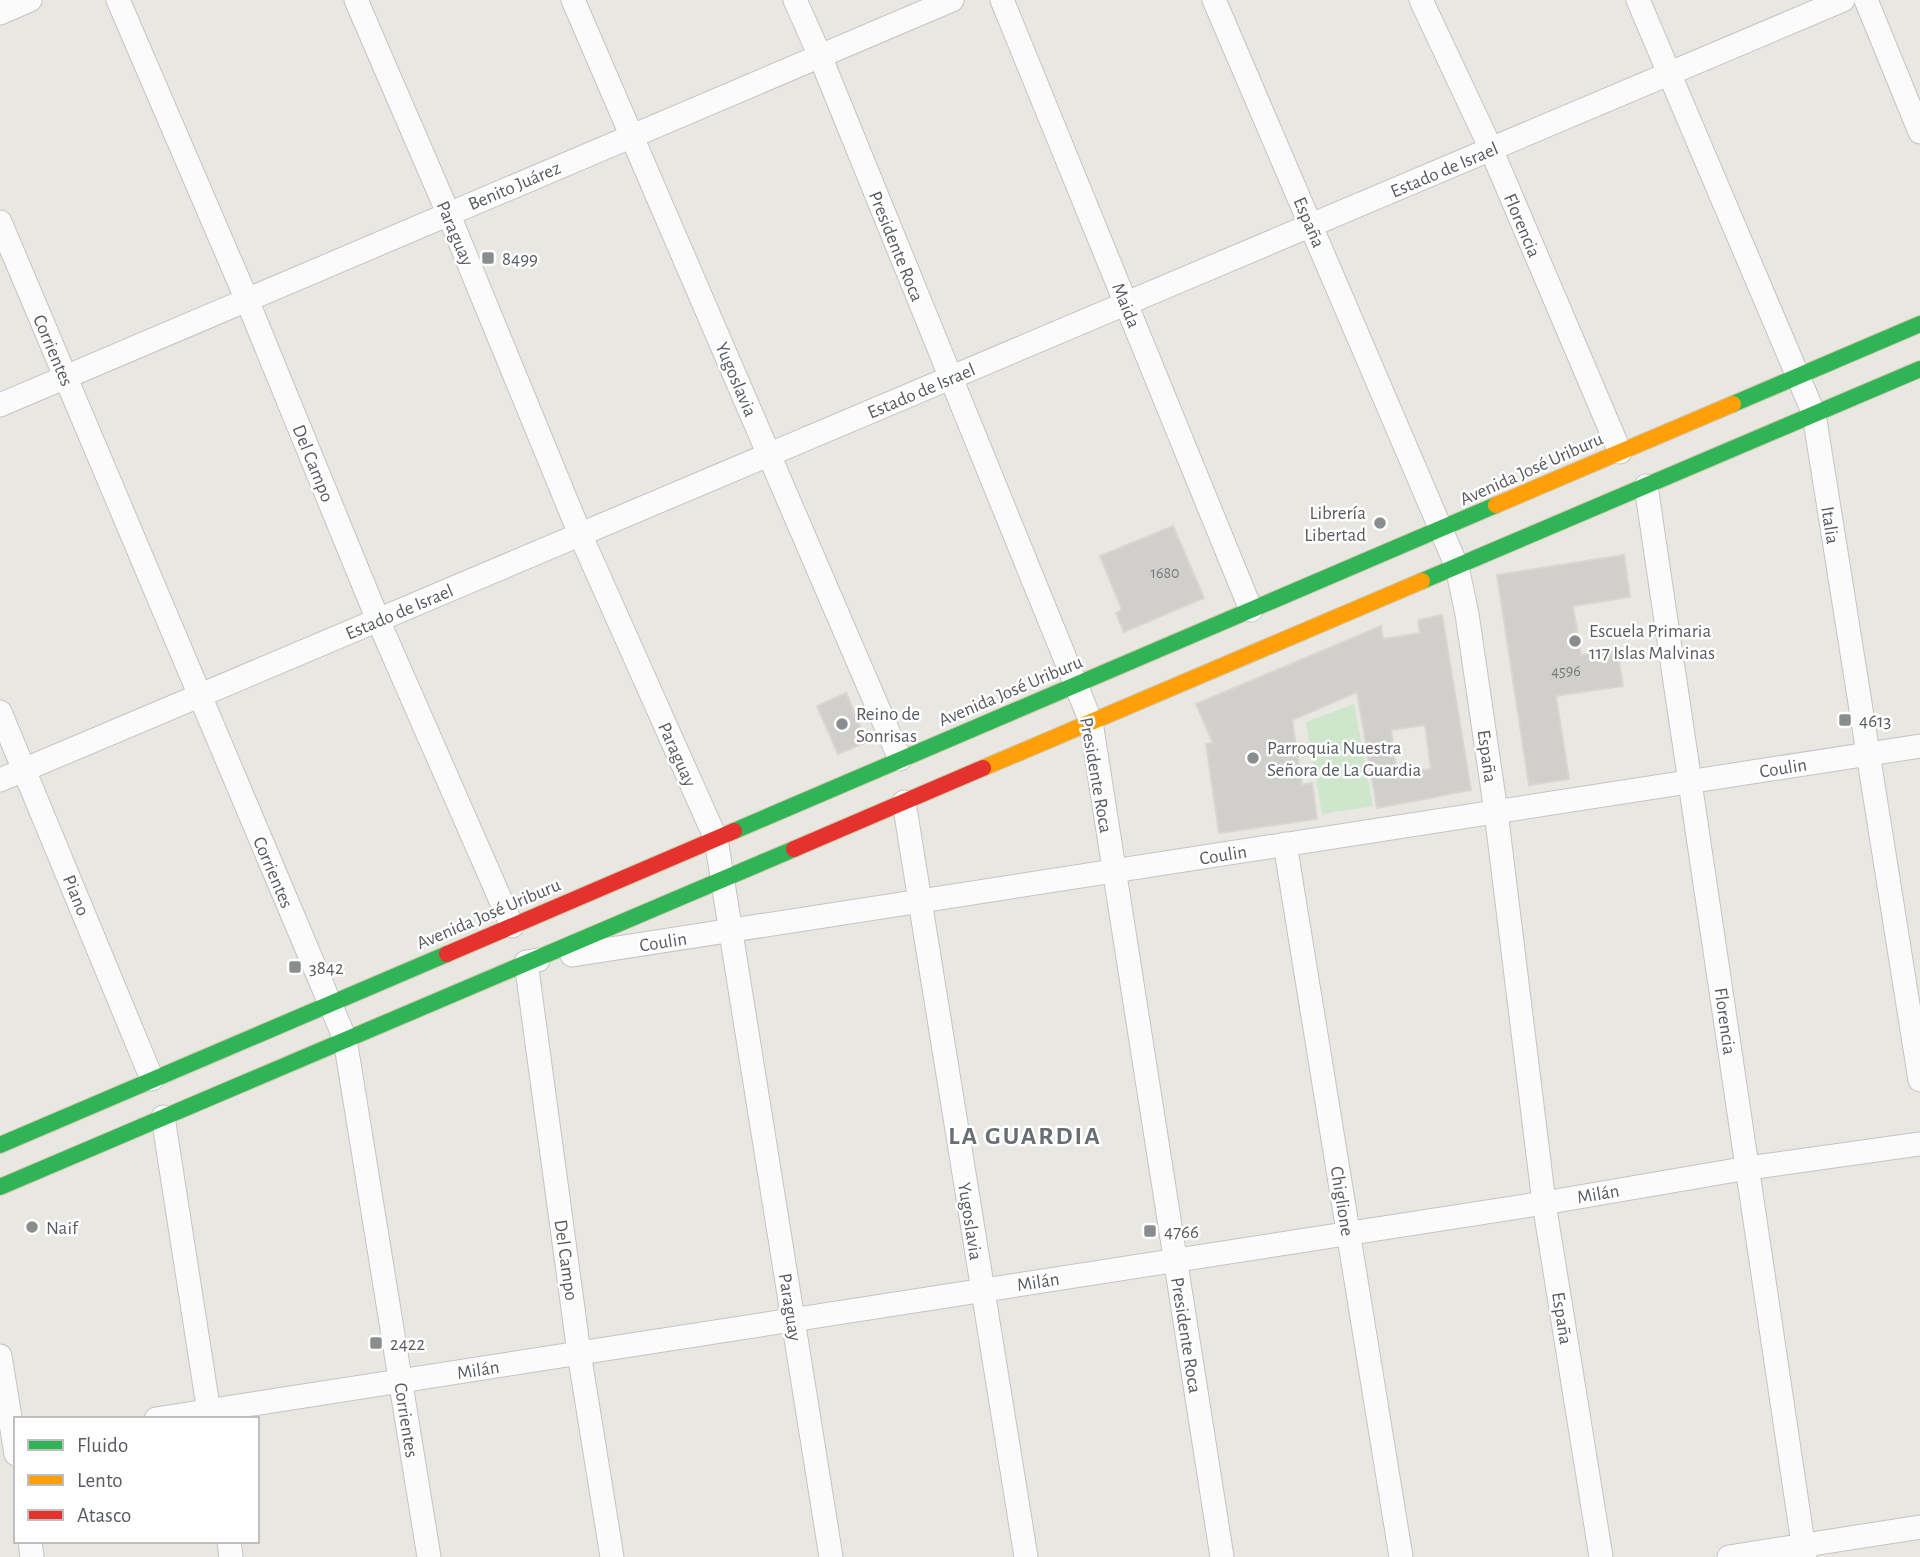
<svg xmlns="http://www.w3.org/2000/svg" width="1920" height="1557" viewBox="0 0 1920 1557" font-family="'Alegreya Sans',sans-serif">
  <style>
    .green { fill: #cee6cb }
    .building { fill: #d0cfcc; stroke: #d8d6d1; stroke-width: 2; fill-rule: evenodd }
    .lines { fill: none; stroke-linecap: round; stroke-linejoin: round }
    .street-casing { stroke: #c5c4c3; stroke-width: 25 }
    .fast-casing { stroke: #d1c8ae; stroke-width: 18 }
    .slow-casing { stroke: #d1c8ae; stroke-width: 18 }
    .jam-casing { stroke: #d1c8ae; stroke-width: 18 }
    .street { stroke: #fcfbfb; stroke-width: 23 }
    .fast { stroke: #30b455; stroke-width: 16 }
    .slow { stroke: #ff9f0a; stroke-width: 16 }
    .jam { stroke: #e5322d; stroke-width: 16 }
    .poi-dot { fill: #8a8d8e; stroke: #fff; stroke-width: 2.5 }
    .labels { text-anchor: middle; stroke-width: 5; stroke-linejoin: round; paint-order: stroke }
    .number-label { font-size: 16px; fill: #777a7d }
    .street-label { font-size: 19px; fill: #585c61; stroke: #fff }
    .poi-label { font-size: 19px; fill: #585c61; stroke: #fff; text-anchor: start }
    .district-label { font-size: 26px; font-weight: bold; letter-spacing: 2px; fill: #696e73; stroke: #fff }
  </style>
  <rect width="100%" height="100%" fill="#e8e7e2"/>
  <!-- green -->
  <path class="green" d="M1354,704l19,102 -51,8 -16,-92z"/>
  <!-- building -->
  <g class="building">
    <path d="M1173,526l31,72 -80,34 -8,-19 6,-3 -22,-54z"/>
    <path d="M1624,555l6,42 -57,9 8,49 36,-6 6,37 -67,10 13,83 -40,6 -32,-210z"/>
    <path d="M1442,615l29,175 -94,18 -20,-116 -65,28 10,65 10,-2 5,36 -98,14 -13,-89 7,-1 -17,-39 185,-78 2,13 37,-6 -2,-13zM1425,725l6,44 -34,5 -6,-44z"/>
    <path d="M846,693l21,49 -29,12 -21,-48z"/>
  </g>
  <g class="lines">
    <!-- street casing -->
    <g class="street-casing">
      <g id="street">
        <path d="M118,0l129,300 131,320 134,306"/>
        <path d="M356,0l92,213 132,321 136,305 115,718"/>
        <path d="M573,0l327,759"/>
        <path d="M795,0l25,56 271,666 131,835"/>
        <path d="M1002,0l249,610"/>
        <path d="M1214,0l243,567 10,47 29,198 48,391 57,354"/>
        <path d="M1421,0l70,149 129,303"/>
        <path d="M1638,0l176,414 106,666"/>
        <path d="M1866,0l54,132"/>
        <path d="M0,13l30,-13"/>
        <path d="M0,222l345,817 84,518"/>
        <path d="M0,405l952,-405"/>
        <path d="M1646,486l159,1071"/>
        <path d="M0,712l152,367"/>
        <path d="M0,780l1843,-780"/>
        <path d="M904,802l122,755"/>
        <path d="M1285,844l116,713"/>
        <path d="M572,955l1348,-209"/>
        <path d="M538,960l-12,2 53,391 33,204"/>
        <path d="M163,1117l47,302"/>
        <path d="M0,1356l16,98"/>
        <path d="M156,1419l1388,-216 204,-35 172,-24"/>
        <path d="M30,1541l2,16"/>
        <path d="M229,1541l2,16"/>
        <path d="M1729,1557l191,-30"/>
      </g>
    </g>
    <!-- fast casing -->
    <g class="fast-casing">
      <g id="fast">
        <path d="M1733,404l187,-80"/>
        <path d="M1422,581l498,-212"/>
        <path d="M734,831l762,-326"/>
        <path d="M0,1145l447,-191"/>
        <path d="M0,1187l794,-338"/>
      </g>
    </g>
    <!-- slow casing -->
    <g class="slow-casing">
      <g id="slow">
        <path d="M1496,505l237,-101"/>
        <path d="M983,768l439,-187"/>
      </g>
    </g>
    <!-- jam casing -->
    <g class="jam-casing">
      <g id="jam">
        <path d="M794,849l189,-81"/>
        <path d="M447,954l287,-123"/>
      </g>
    </g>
    <!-- street -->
    <use href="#street" class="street"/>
    <!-- fast -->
    <use href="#fast" class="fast"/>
    <!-- slow -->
    <use href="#slow" class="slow"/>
    <!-- jam -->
    <use href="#jam" class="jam"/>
  </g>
  <!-- markers -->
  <g class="poi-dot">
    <rect x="481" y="251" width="14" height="14" rx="3.5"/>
    <circle cx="1380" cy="523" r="7"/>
    <circle cx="1575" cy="641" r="7"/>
    <rect x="1838" y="713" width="14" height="14" rx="3.5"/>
    <circle cx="842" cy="724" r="7"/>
    <circle cx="1253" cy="758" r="7"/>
    <rect x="288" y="960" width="14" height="14" rx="3.5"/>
    <circle cx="32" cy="1227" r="7"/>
    <rect x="1143" y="1224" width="14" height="14" rx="3.5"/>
    <rect x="369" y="1336" width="14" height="14" rx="3.5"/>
  </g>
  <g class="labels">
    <!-- number labels -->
    <g class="number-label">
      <text x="1165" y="578">1680</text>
      <text x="1566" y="676">4596</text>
    </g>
    <!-- street labels -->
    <g class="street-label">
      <text transform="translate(1444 169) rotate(-23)" y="7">Estado de Israel</text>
      <text transform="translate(514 185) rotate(-23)" y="7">Benito Juárez</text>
      <text transform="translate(1310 222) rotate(67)" y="7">España</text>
      <text transform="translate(1523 225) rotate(67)" y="7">Florencia</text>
      <text transform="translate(456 233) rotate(67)" y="7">Paraguay</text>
      <text transform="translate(897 246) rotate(68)" y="7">Presidente Roca</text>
      <text transform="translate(1127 305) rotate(68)" y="7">Maida</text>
      <text transform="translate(54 350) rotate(67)" y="7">Corrientes</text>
      <text transform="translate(737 379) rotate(67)" y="7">Yugoslavia</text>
      <text transform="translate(921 390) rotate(-23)" y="7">Estado de Israel</text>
      <text transform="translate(314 463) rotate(68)" y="7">Del Campo</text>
      <text transform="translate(1531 468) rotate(-24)" y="7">Avenida José Uriburu</text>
      <text transform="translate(1831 525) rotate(81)" y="7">Italia</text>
      <text transform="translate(399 611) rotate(-23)" y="7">Estado de Israel</text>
      <text transform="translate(1010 690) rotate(-23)" y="7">Avenida José Uriburu</text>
      <text transform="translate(678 754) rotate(66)" y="7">Paraguay</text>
      <text transform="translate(1488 756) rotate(82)" y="7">España</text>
      <text transform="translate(1783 767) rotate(-9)" y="7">Coulin</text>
      <text transform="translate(1097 775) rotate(80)" y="7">Presidente Roca</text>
      <text transform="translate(1223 854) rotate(-9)" y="7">Coulin</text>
      <text transform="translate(274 872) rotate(67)" y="7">Corrientes</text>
      <text transform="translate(77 895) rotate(68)" y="7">Piano</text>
      <text transform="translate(488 913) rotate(-23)" y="7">Avenida José Uriburu</text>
      <text transform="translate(663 941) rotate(-9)" y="7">Coulin</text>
      <text transform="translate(1726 1021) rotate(82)" y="7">Florencia</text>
      <text transform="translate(1598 1193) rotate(-10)" y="7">Milán</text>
      <text transform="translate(1343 1201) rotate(81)" y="7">Chiglione</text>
      <text transform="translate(971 1221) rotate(81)" y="7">Yugoslavia</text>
      <text transform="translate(567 1260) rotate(82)" y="7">Del Campo</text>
      <text transform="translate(1038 1281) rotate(-9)" y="7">Milán</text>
      <text transform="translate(791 1307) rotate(81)" y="7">Paraguay</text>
      <text transform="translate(1563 1318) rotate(81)" y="7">España</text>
      <text transform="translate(1187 1335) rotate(81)" y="7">Presidente Roca</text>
      <text transform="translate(478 1369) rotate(-9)" y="7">Milán</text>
      <text transform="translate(407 1420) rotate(81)" y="7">Corrientes</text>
    </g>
    <!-- poi labels -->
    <g class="poi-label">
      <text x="502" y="265">8499</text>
      <text x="1366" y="519" text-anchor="end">Librería<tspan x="1366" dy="22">Libertad</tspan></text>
      <text x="1589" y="637">Escuela Primaria<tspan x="1589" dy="22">117 Islas Malvinas</tspan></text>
      <text x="856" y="720">Reino de<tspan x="856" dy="22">Sonrisas</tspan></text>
      <text x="1859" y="727">4613</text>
      <text x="1267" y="754">Parroquia Nuestra<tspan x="1267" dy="22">Señora de La Guardia</tspan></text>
      <text x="309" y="974">3842</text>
      <text x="46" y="1234">Naif</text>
      <text x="1164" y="1238">4766</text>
      <text x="390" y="1350">2422</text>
    </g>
    <!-- district labels -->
    <g class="district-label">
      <text x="1025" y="1144">LA GUARDIA</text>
    </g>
  </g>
  <!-- legend -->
  <rect x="14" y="1417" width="245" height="126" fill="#ffffff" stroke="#bcbec0" stroke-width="2"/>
  <rect x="28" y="1440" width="35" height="10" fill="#30b455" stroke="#bcbec0" stroke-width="2"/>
  <text x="77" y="1452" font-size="21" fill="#585c61">Fluido</text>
  <rect x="28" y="1475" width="35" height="10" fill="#ff9f0a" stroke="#bcbec0" stroke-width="2"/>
  <text x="77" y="1487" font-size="21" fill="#585c61">Lento</text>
  <rect x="28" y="1510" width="35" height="10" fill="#e5322d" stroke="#bcbec0" stroke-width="2"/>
  <text x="77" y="1522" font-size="21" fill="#585c61">Atasco</text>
</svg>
